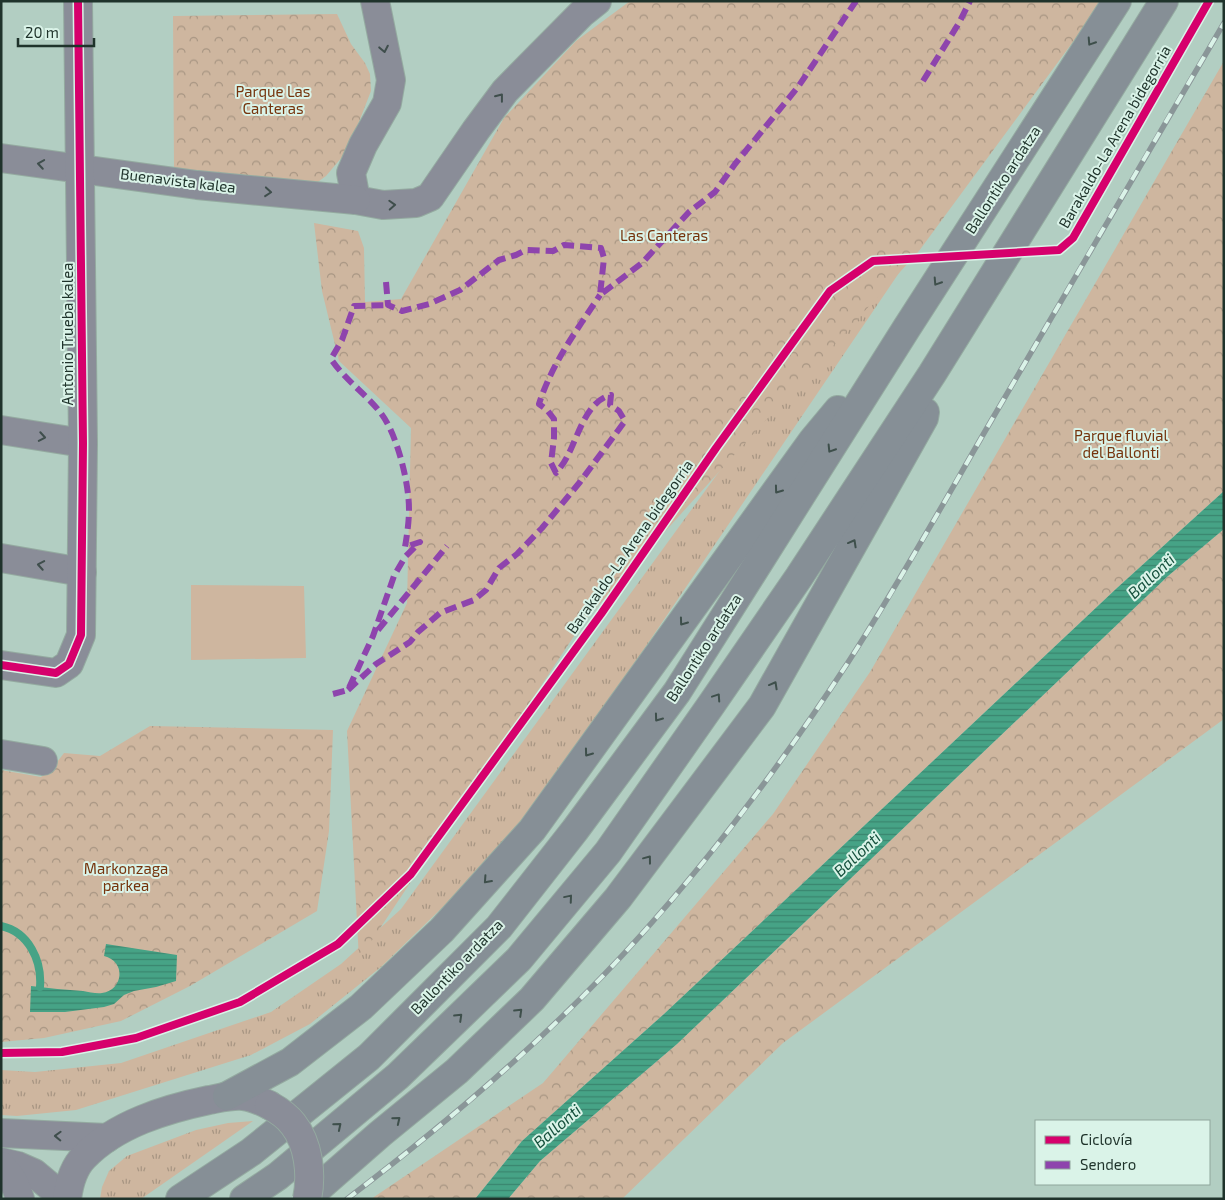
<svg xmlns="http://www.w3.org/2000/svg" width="1225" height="1200" viewBox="0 0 1225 1200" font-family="'Exo 2',sans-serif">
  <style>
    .grass { fill: url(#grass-tufts) }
    .forest { fill: url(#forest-crowns) }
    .pitch { fill: #ceb69f }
    .water { fill: url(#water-rules) }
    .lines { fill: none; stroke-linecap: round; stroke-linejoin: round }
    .stream { stroke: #46a386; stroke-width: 8 }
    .minor-casing { stroke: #94aaa0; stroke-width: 30 }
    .major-casing { stroke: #94aaa0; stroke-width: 30 }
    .minor { stroke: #8a8d98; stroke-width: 28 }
    .major { stroke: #868f96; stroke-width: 28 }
    .rail-casing { stroke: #8a9698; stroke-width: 5.5 }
    .rail { stroke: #daf3e8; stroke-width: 4; stroke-dasharray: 11; stroke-linecap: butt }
    .minor-bridge-casing { stroke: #94aaa0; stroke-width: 30; stroke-linecap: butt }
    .minor-bridge { stroke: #8a8d98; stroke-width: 28 }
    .quiet { stroke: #8e44ad; stroke-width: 6; stroke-dasharray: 12 6; stroke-linecap: butt }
    .cycleway-casing { stroke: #daf3e8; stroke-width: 11 }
    .cycleway { stroke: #d6006c; stroke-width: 8 }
    .oneway { stroke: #3e4f4b }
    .oneway2 { stroke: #3f4e4c }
    .labels { text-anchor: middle; stroke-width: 4; stroke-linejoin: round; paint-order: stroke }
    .park-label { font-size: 15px; fill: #75340d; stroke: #daf3e8 }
    .street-label { font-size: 15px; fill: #1f332b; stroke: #daf3e8 }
    .water-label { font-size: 16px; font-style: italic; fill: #16513d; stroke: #daf3e8 }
  </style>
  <defs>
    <pattern id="grass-tufts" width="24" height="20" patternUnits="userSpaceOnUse" patternTransform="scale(1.25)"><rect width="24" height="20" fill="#ceb69f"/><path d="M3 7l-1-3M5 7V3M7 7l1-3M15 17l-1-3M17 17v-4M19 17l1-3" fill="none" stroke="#a79582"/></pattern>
    <pattern id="forest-crowns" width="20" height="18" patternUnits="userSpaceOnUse" patternTransform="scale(1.25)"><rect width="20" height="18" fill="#ceb69f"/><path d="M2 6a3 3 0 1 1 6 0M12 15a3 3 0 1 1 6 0" fill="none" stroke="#a79582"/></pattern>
    <pattern id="water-rules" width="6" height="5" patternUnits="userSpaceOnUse" patternTransform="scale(1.25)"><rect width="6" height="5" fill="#46a386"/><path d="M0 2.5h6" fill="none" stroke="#3a856e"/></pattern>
  </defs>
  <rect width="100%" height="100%" fill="#b2cec2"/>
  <!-- grass -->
  <g class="grass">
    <path d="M903,267l-383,565 -139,135 -71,57 -59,31 -175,55 -59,6 -16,-1v-45l34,2 86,-9 150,-51 70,-48 60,-55 320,-440z"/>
    <path d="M253,1121l-112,78h-41l2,-12 7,-16 18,-15 69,-26 32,-7z"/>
  </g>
  <!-- forest -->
  <g class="forest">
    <path d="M630,1h473l-184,250 -335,370 -225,339 -12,-229 60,-128 4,-175 -72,-67 -17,-70 -8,-68 44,8 6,17 1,54 36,-3 103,-181 72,-77z"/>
    <path d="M337,14l14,30 14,19 5,11 1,17 -23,59 -22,26 -15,11 -137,-18 -1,-153z"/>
    <path d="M1224,61v430l-107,97 -453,426 -142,127 -47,58h-104l172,-116 230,-269 97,-142z"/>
    <path d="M1224,529v190l-441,324 -161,156h-114l32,-38 137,-117 491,-468z"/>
    <path d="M150,726l183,4 -4,101 -12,80 -127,75 -69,35 -77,17 -43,4v-272l40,7 13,-11 10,-13 36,3z"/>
  </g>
  <!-- pitch -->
  <path class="pitch" d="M191,585l113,1 2,72 -115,2z"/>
  <!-- water -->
  <g class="water">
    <path d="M1224,491v38l-56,47 -491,468 -137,117 -32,38h-33l47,-58 142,-127 453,-426z"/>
    <path d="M106,944l71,11 -1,26 -20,6 -22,4 -10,4 -10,9 -10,3 -39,5h-35l1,-26c18,2 35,4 52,5 6,1 14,3 19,2 22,-3 24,-32 2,-37z"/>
  </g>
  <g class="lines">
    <!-- stream -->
    <path class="stream" d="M1,926c28,6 41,35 39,61"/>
    <!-- minor casing -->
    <g class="minor-casing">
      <g id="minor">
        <path d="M375,1l16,79 -4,23 -24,42 -12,28 5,27 27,5 33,-2 14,-6 46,-67 29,-39 77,-78 15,-12"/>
        <path d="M1,158l196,27 159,15"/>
        <path d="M1,430l82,13"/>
        <path d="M1,558l81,14"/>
        <path d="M1,665l55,8 13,-9 12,-29 2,-192 -5,-442"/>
        <path d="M1,754l42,7"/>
        <path d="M1,1133l106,5"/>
        <path d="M1,1162l17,4 16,7 31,26"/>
        <path d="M1,1166c10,10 16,20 19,33"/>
        <path d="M67,1199c2,-15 6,-31 17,-42 32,-33 82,-48 125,-57 11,-2 23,-5 34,-4 10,1 18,5 26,9"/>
      </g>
    </g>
    <!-- major casing -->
    <g class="major-casing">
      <g id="major">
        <path d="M227,1096l63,-34 71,-55 81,-77 90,-100 281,-390 25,-30"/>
        <path d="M308,1197l72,-63 77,-63 75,-72 86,-101 144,-192 162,-288 1,-6"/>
        <path d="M180,1199l71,-47 118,-95 130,-130 76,-97 102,-138 229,-363 211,-328"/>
        <path d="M244,1199l34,-23 120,-100 121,-117 89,-107 103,-147 88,-128 133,-203 232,-373"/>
      </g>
    </g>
    <!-- minor -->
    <use href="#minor" class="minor"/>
    <!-- major -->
    <use href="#major" class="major"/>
    <!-- rail casing -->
    <g class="rail-casing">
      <path id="rail" d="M347,1199c104,-79 205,-165 293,-263 76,-84 144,-176 207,-272 51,-79 97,-162 144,-243 78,-133 155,-266 233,-398"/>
    </g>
    <!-- rail -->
    <use href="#rail" class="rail"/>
    <!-- minor-bridge casing -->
    <g class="minor-bridge-casing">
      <path id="minor-bridge" d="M269,1105c9,5 18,11 24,19 16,20 19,51 14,75"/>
    </g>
    <!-- minor-bridge -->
    <use href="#minor-bridge" class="minor-bridge"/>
    <!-- quiet -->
    <g class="quiet">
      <path d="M923,81l36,-58 11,-22"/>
      <path d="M386,282l2,23 14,6 27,-7 31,-14 39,-30 17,-5 10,-5 27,1 11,-6 37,3 3,10 -4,37 42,-32 47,-51 26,-20 20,-28 63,-77 58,-86"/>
      <path d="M378,630l69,-84"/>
      <path d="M348,690l28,-26 34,-22 8,-10 22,-19 34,-13 12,-10 13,-22 18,-14 25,-26 38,-46 45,-61 -6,-10 -9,-6 1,-10c-25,6 -33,42 -44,62 -3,6 -7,11 -11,16l-5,-10 3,-25v-19l-7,-9 -8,-6c13,-41 38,-74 61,-109"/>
      <path d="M333,694l15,-4 25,-54 21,-60 11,-19 15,-15 -15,5c2,-12 4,-25 4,-38 0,-26 -12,-76 -29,-97 -15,-19 -35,-32 -49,-53l11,-19 12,-34 34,-1"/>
    </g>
    <!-- cycleway casing -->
    <g class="cycleway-casing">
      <g id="cycleway">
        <path d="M1,665l55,8 13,-9 12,-29 2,-192 -5,-442"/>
        <path d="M1,1053l61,-1 74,-14 104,-36 98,-58 73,-70 190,-260 115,-166 114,-157 43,-30 186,-11 14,-12 136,-237"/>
      </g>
    </g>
    <!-- cycleway -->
    <use href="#cycleway" class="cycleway"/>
  </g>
  <!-- one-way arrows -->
  <defs><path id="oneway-chevron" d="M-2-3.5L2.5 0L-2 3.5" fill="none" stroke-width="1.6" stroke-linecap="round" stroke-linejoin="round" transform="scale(1.25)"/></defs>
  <g class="oneway">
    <use href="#oneway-chevron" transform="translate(1091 42) rotate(123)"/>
    <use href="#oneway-chevron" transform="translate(937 282) rotate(123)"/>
    <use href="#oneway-chevron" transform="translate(831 449) rotate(122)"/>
    <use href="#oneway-chevron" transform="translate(778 490) rotate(126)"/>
    <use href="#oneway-chevron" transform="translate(853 543) rotate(-61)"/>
    <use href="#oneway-chevron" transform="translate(683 622) rotate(126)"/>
    <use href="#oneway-chevron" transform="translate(774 685) rotate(-61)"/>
    <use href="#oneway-chevron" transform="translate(717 697) rotate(-56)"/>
    <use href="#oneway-chevron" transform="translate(658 718) rotate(126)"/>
    <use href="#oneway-chevron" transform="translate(588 753) rotate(126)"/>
    <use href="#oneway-chevron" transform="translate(648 859) rotate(-53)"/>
    <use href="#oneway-chevron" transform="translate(487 880) rotate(132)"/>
    <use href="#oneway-chevron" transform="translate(569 898) rotate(-50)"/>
    <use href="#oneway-chevron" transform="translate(519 1012) rotate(-44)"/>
    <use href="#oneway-chevron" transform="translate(459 1017) rotate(-44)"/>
    <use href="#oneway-chevron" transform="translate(397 1120) rotate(-39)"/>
    <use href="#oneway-chevron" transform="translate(338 1126) rotate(-40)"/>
  </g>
  <g class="oneway2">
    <use href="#oneway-chevron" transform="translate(384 49) rotate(79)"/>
    <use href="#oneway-chevron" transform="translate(500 97) rotate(-52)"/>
    <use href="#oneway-chevron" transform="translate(41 164) rotate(-171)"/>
    <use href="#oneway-chevron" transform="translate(268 192) rotate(5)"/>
    <use href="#oneway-chevron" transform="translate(392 205) rotate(-3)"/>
    <use href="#oneway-chevron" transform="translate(42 437) rotate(10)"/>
    <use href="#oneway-chevron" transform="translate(41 565) rotate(-170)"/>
    <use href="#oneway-chevron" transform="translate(58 1136) rotate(-178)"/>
  </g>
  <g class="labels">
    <!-- park labels -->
    <g class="park-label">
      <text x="273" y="97">Parque Las<tspan x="273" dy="17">Canteras</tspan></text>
      <text x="664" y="241">Las Canteras</text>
      <text x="1121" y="441">Parque fluvial<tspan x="1121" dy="17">del Ballonti</tspan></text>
      <text x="126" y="874">Markonzaga<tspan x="126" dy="17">parkea</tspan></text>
    </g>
    <!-- street labels -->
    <g class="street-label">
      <text transform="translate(1115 137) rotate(-60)" y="5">Barakaldo-La Arena bidegorria</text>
      <text transform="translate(1003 180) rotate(-57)" y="5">Ballontiko ardatza</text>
      <text transform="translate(178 181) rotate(7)" y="5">Buenavista kalea</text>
      <text transform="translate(68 334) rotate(-90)" y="5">Antonio Trueba kalea</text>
      <text transform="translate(630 547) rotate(-55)" y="5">Barakaldo-La Arena bidegorria</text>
      <text transform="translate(704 648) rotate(-57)" y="5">Ballontiko ardatza</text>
      <text transform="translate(457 967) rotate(-46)" y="5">Ballontiko ardatza</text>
    </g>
    <!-- water labels -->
    <g class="water-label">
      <text transform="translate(1151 576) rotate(-43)" y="6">Ballonti</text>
      <text transform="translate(857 854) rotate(-43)" y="6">Ballonti</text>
      <text transform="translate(557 1126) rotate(-41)" y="6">Ballonti</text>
    </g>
  </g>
  <!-- border -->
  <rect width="1225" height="1200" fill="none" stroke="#1f332b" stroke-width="5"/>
  <!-- legend -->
  <rect x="1035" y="1120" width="175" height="65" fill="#daf3e8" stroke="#8fa69c"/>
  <rect x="1045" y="1136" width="25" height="8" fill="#d6006c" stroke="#8fa69c"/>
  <text x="1080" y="1145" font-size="15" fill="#1f332b">Ciclovía</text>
  <rect x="1045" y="1161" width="25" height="8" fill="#8e44ad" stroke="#8fa69c"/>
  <text x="1080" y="1170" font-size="15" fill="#1f332b">Sendero</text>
  <!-- scale -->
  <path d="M18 38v8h76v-8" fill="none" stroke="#1f332b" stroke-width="2.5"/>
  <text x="25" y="38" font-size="15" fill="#1f332b" stroke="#daf3e8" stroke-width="4" paint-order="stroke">20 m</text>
</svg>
